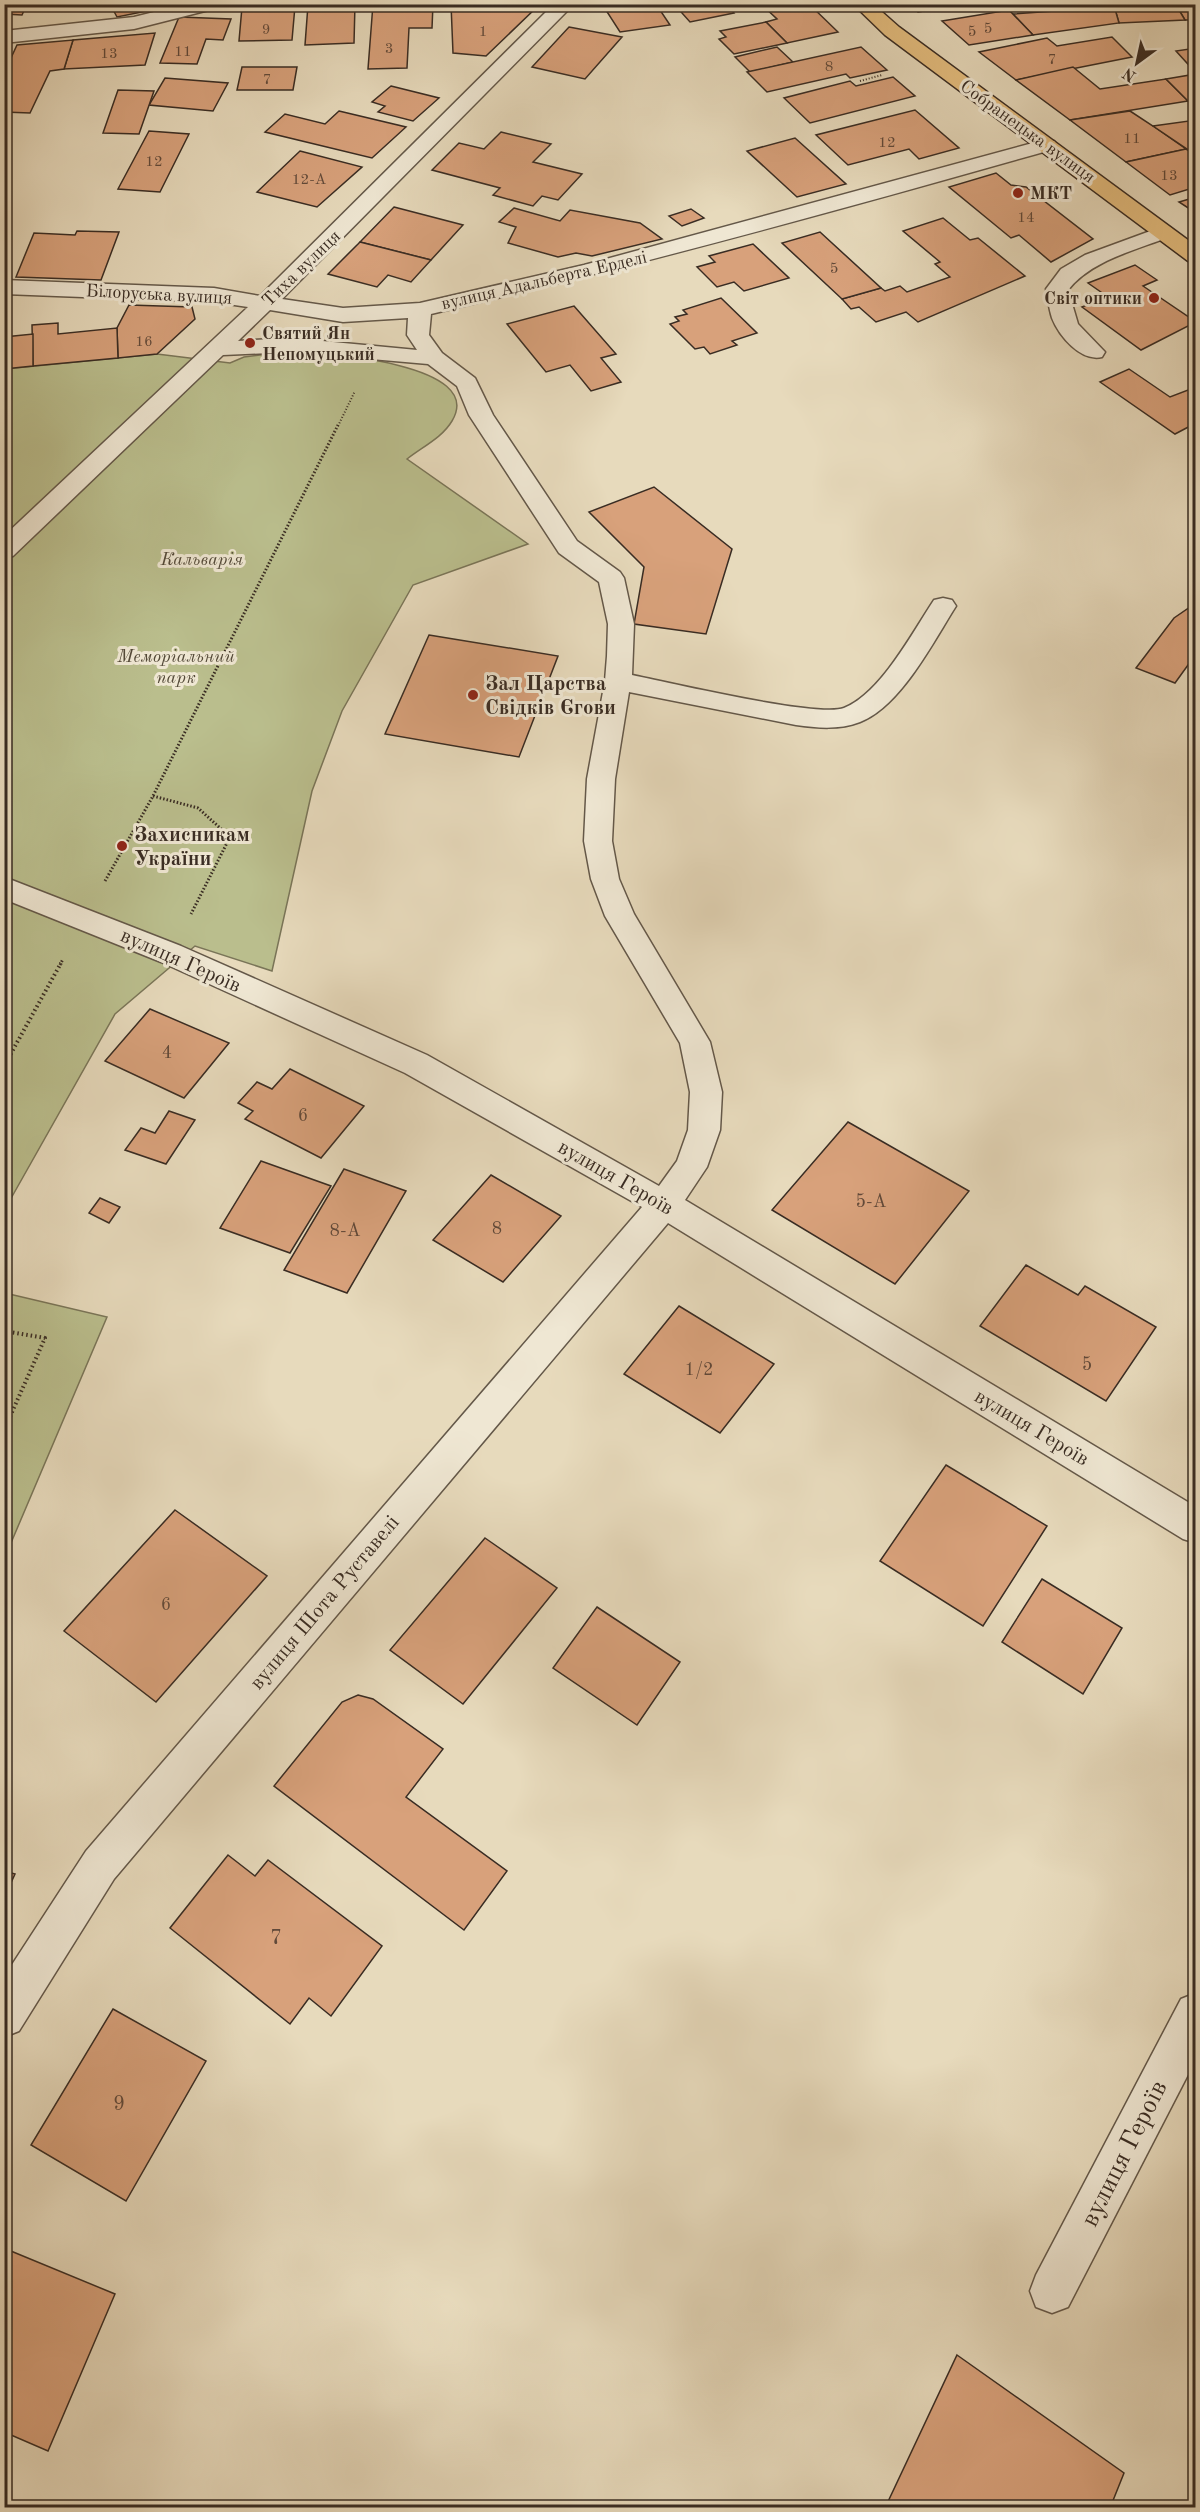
<svg xmlns="http://www.w3.org/2000/svg" width="1200" height="2512" viewBox="0 0 1200 2512" font-family="'Old Standard TT',serif">
  <style>
    .green { fill: #babe8d; stroke: #7a7558; stroke-width: 1.5 }
    .building { fill: #d8a17b; stroke: #392c23; stroke-width: 1.5 }
    .lines { fill: none; stroke-linecap: round; stroke-linejoin: round }
    .minor-casing { stroke: #645849; stroke-width: 3 }
    .major-casing { stroke: #392c23; stroke-width: 3 }
    .path-far2 { stroke: #392c23; stroke-width: 2; stroke-dasharray: 1 2; stroke-linecap: butt }
    .path-far1 { stroke: #392c23; stroke-width: 3; stroke-dasharray: 1.5 2; stroke-linecap: butt }
    .path { stroke: #392c23; stroke-width: 4; stroke-dasharray: 1.5 3; stroke-linecap: butt }
    .minor { fill: #efe7d3; fill-rule: evenodd }
    .major { fill: #e4bd7e; fill-rule: evenodd }
    .poi-dot { fill: #8f2418; stroke: #efe7d3; stroke-width: 2 }
    .labels { text-anchor: middle; stroke-width: 6; stroke-linejoin: round; paint-order: stroke }
    .far-number-label { font-size: 15px; fill: #614939 }
    .far-street-label { font-size: 18px; fill: #392c23; stroke: #efe7d3 }
    .far-poi-label { font-size: 18px; font-weight: bold; fill: #392c23; stroke: #efe7d3; text-anchor: start }
    .far-park-label { font-size: 18px; font-style: italic; fill: #534938; stroke: #efe7d3 }
    .number-label { font-size: 18px; fill: #614939 }
    .poi-label { font-size: 21px; font-weight: bold; fill: #392c23; stroke: #efe7d3; text-anchor: start }
    .street-label { font-size: 21px; fill: #392c23; stroke: #efe7d3 }
    .near-number-label { font-size: 21px; fill: #614939 }
    .near-street-label { font-size: 26px; fill: #392c23; stroke: #efe7d3 }
  </style>
  <rect width="100%" height="100%" fill="#e7dabc"/>
  <filter id="stains"><feTurbulence type="fractalNoise" baseFrequency=".00333" numOctaves="4"/><feColorMatrix values="0 0 0 0 .2 0 0 0 0 .09 0 0 0 0 .02 0 0 0 .5 -.17"/></filter>
  <radialGradient id="worn" r=".72"><stop offset=".6" stop-color="#630" stop-opacity="0"/><stop offset="1" stop-color="#630" stop-opacity=".3"/></radialGradient>
  <!-- green -->
  <g class="green">
    <path d="M293,351c30,2 194,12 159,70 -10,17 -30,26 -45,38l121,85 -115,41 -71,126 -30,80 -40,180 -77,-25 -80,68 -110,195v-840l152,-15 73,9 14,-6z"/>
    <path d="M5,1293l102,24 -102,240 -1,-264z"/>
  </g>
  <!-- building -->
  <g class="building">
    <path d="M4,4h23l-5,11 -18,-1z"/>
    <path d="M110,4h72l-65,13z"/>
    <path d="M355,4l-1,39 -49,2 3,-40z"/>
    <path d="M373,4h60l-1,24h-23l-2,40 -39,1z"/>
    <path d="M451,4h85l2,2 -52,50 -33,-3z"/>
    <path d="M602,4h54l14,21 -50,7z"/>
    <path d="M674,4h52l8,9 -44,9z"/>
    <path d="M770,4h39l29,28 -51,11 -21,-21 11,-3 -14,-13z"/>
    <path d="M908,4h62l-52,8z"/>
    <path d="M1196,4v16h-11l-9,-15z"/>
    <path d="M1176,5l9,15 -66,3 -4,-14z"/>
    <path d="M295,6l-3,34 -53,1 3,-34z"/>
    <path d="M1111,7l4,2 4,14 -86,12 -20,-21z"/>
    <path d="M1009,10l24,25 -64,10 -27,-24z"/>
    <path d="M179,17l52,2 -8,21 -17,-1 -9,25 -37,-1z"/>
    <path d="M766,22l21,21 -53,11 -15,-15 7,-2 -6,-6z"/>
    <path d="M569,27l53,10 -37,42 -53,-12z"/>
    <path d="M155,33l-10,32 -81,4 9,-29z"/>
    <path d="M1112,37l20,20 -116,23 -37,-28 68,-14 10,8z"/>
    <path d="M73,40l-9,29 -14,2 -20,42 -26,-1v-39l13,-28z"/>
    <path d="M777,47l16,15 -43,10 -15,-15z"/>
    <path d="M861,47l26,23 -37,8 -4,-4 -79,18 -20,-20z"/>
    <path d="M1196,48v25l-20,-22z"/>
    <path d="M242,67h55l-4,23h-56z"/>
    <path d="M1073,67l27,22 66,-10 22,22 -118,19 -54,-40z"/>
    <path d="M1196,74v25l-8,2 -22,-22z"/>
    <path d="M893,77l22,19 -105,27 -26,-25 66,-17 6,5z"/>
    <path d="M165,78l63,5 -15,28 -64,-6z"/>
    <path d="M391,86l48,12 -26,23 -35,-9 7,-6 -13,-4z"/>
    <path d="M118,90l36,1 -15,43 -36,-1z"/>
    <path d="M915,110l44,38 -40,11 -10,-10 -61,16 -32,-30z"/>
    <path d="M339,111l67,16 -34,31 -107,-26 20,-18 40,10z"/>
    <path d="M1130,111l23,15 33,23 -60,13 -56,-42z"/>
    <path d="M1196,120v35l-43,-29z"/>
    <path d="M149,131l40,3 -29,58 -42,-3z"/>
    <path d="M501,132l50,12 -18,18 49,12 -24,26 -16,-4 -9,10 -40,-11 7,-7 -68,-18 27,-27 25,6z"/>
    <path d="M795,138l51,46 -49,13 -50,-46z"/>
    <path d="M1186,149l10,6v32l-26,8 -44,-33z"/>
    <path d="M300,151l62,16 -45,40 -60,-15z"/>
    <path d="M996,173l15,12 15,2 67,52 -42,23 -32,-27 -8,3 -62,-51z"/>
    <path d="M1196,197v16l-17,-11z"/>
    <path d="M394,207l69,18 -32,35 -71,-18z"/>
    <path d="M514,208l46,13 10,-11 70,13 22,16 -70,17 -16,-3 -18,4 -50,-14 8,-16 -17,-5z"/>
    <path d="M691,209l13,9 -22,8 -13,-10z"/>
    <path d="M943,218l27,22 8,-2 47,38 -107,46 -12,-10 -30,10 -17,-15 -8,2 -9,-10 39,-11 4,3 15,-5 7,6 43,-15 -15,-13 5,-2 -37,-31z"/>
    <path d="M77,231l42,1 -18,48 -85,-3 18,-44 41,2z"/>
    <path d="M820,232l61,56 -39,11 -60,-56z"/>
    <path d="M360,242l71,18 -20,22 -23,-7 -11,12 -49,-13z"/>
    <path d="M753,244l36,34 -45,13 -10,-9 -17,5 -20,-20 18,-5 -6,-6z"/>
    <path d="M1135,265l22,15 -14,6 53,36 -55,28 -59,-43 26,-10 -20,-14z"/>
    <path d="M721,298l36,35 -25,8 5,4 -27,9 -6,-7 -9,2 -25,-25 9,-3 -4,-4 12,-3 -4,-4z"/>
    <path d="M129,305l63,2 3,12 -38,35 -39,4 -1,-30z"/>
    <path d="M574,306l42,48 -15,4 20,24 -30,9 -21,-26 -24,7 -39,-48z"/>
    <path d="M58,323v11l59,-6 1,30 -85,8 -1,-41z"/>
    <path d="M33,334v32l-29,3v-32z"/>
    <path d="M1129,369l41,28 18,-7 8,4v29l-21,11 -75,-52z"/>
    <path d="M654,487l78,62 -26,85 -72,-10 10,-57 -55,-55z"/>
    <path d="M1196,603v51l-21,29 -39,-15 38,-50z"/>
    <path d="M429,635l129,21 -39,101 -134,-23z"/>
    <path d="M150,1009l79,34 -45,55 -79,-37z"/>
    <path d="M290,1069l74,37 -43,52 -76,-39 8,-8 -15,-8 19,-21 15,7z"/>
    <path d="M169,1111l26,9 -29,44 -41,-14 16,-22 14,5z"/>
    <path d="M848,1122l121,69 -74,93 -123,-74z"/>
    <path d="M261,1161l70,25 -41,67 -70,-25z"/>
    <path d="M344,1169l62,22 -59,102 -63,-23z"/>
    <path d="M491,1175l70,41 -58,66 -70,-42z"/>
    <path d="M100,1198l20,9 -11,16 -20,-10z"/>
    <path d="M1026,1265l52,30 7,-9 71,41 -50,74 -126,-75z"/>
    <path d="M679,1306l95,58 -54,69 -96,-59z"/>
    <path d="M946,1465l101,61 -64,100 -103,-65z"/>
    <path d="M175,1510l92,66 -111,126 -92,-71z"/>
    <path d="M485,1538l72,50 -94,116 -73,-54z"/>
    <path d="M1042,1579l80,49 -39,66 -81,-52z"/>
    <path d="M597,1607l83,55 -43,63 -84,-57z"/>
    <path d="M358,1695l15,4 70,50 -37,48 101,74 -43,59 -190,-144 68,-84z"/>
    <path d="M228,1855l27,21 13,-16 114,86 -51,70 -22,-18 -19,26 -120,-96z"/>
    <path d="M4,1871l11,3 -11,24z"/>
    <path d="M113,2009l93,52 -80,140 -95,-56z"/>
    <path d="M6,2249l109,45 -67,157 -44,-19z"/>
    <path d="M957,2355l167,118 -14,35h-225z"/>
  </g>
  <g class="lines">
    <!-- minor casing -->
    <g class="minor-casing">
      <g id="minor">
        <path d="M186,4h33l-2,4 -83,21 -130,14v-12l130,-14z"/>
        <path d="M554,4h20l-292,295 61,9 77,-5 164,-38 456,-124h14l3,4 -3,4c-207,59 -414,116 -623,165l-2,21 13,18 33,25 18,37 84,126 43,31 4,6 10,46 -2,51c35,7 186,43 212,33 37,-15 68,-75 90,-108l9,-2 9,2 4,6c-23,36 -55,100 -96,116 -21,8 -42,6 -64,3l-167,-33 -14,87 -3,62 7,38 15,35 76,128 12,50 -2,38 -13,37 -22,33 511,307v36l-13,-4 -515,-316 -554,656 -95,152 -15,6v-60l82,-126 556,-644 -237,-134 -244,-111 -157,-63v-22l177,69 246,109 232,131 18,-25 11,-31 2,-38 -10,-49 -75,-127 -14,-37 -7,-38 3,-62 18,-98 2,-25 1,-32 -9,-42 -40,-29 -90,-138 -12,-29 -29,-22 -137,-12 -68,3 -210,201 -9,2v-22l244,-229 -34,-5 -210,-8v-14l210,8 46,8zM270,310l73,12 65,-4 -1,17 10,15 -126,-12 -53,3z"/>
        <path d="M1164,226l7,2 4,4 -4,4c-34,14 -80,24 -103,54l10,34 27,28 -3,5c-21,5 -43,-21 -50,-39 -3,-9 -4,-19 -6,-29l15,-20 24,-14z"/>
        <path d="M1196,1993v66l-128,248 -16,6 -16,-6 -6,-16 6,-16 145,-276z"/>
      </g>
    </g>
    <!-- major casing -->
    <g class="major-casing">
      <path id="major" d="M853,4h20l26,23 297,219v16l-8,-1 -303,-226z"/>
    </g>
    <!-- path-far2 -->
    <g class="path-far2">
      <path d="M860,81l22,-6"/>
      <path d="M338,426l17,-35"/>
    </g>
    <!-- path-far1 -->
    <g class="path-far1">
      <path d="M153,796l45,12 32,29 -39,77"/>
      <path d="M105,881l48,-85 185,-371"/>
      <path d="M60,965l3,-6"/>
    </g>
    <!-- path -->
    <g class="path">
      <path d="M4,1066l57,-103"/>
      <path d="M4,1331l41,7 -41,92"/>
    </g>
    <!-- minor -->
    <use href="#minor" class="minor"/>
    <!-- major -->
    <use href="#major" class="major"/>
  </g>
  <!-- markers -->
  <g class="poi-dot">
    <circle cx="1018" cy="193" r="6"/>
    <circle cx="1154" cy="298" r="6"/>
    <circle cx="250" cy="343" r="6"/>
    <circle cx="473" cy="695" r="6"/>
    <circle cx="122" cy="846" r="6"/>
  </g>
  <g class="labels">
    <!-- far-number labels -->
    <g class="far-number-label">
      <text x="988" y="33">5</text>
      <text x="266" y="34">9</text>
      <text x="483" y="36">1</text>
      <text x="972" y="36">5</text>
      <text x="389" y="53">3</text>
      <text x="183" y="56">11</text>
      <text x="109" y="58">13</text>
      <text x="1052" y="64">7</text>
      <text x="829" y="71">8</text>
      <text x="267" y="84">7</text>
      <text x="1132" y="143">11</text>
      <text x="887" y="147">12</text>
      <text x="154" y="166">12</text>
      <text x="1169" y="180">13</text>
      <text x="309" y="184">12-А</text>
      <text x="1026" y="222">14</text>
      <text x="834" y="273">5</text>
      <text x="144" y="346">16</text>
    </g>
    <!-- far-street labels -->
    <g class="far-street-label">
      <text transform="translate(1028 131) rotate(36)" y="6">Собранецька вулиця</text>
      <text transform="translate(301 268) rotate(-44)" y="6">Тиха вулиця</text>
      <text transform="translate(544 280) rotate(-13)" y="6">вулиця Адальберта Ерделі</text>
      <text transform="translate(159 294) rotate(3)" y="6">Білоруська вулиця</text>
    </g>
    <!-- far-poi labels -->
    <g class="far-poi-label">
      <text x="1030" y="199">МКТ</text>
      <text x="1142" y="304" text-anchor="end">Світ оптики</text>
      <text x="262" y="339">Святий Ян<tspan x="262" dy="21">Непомуцький</tspan></text>
    </g>
    <!-- far-park labels -->
    <g class="far-park-label">
      <text x="202" y="565">Кальварія</text>
      <text x="176" y="662">Меморіальний<tspan x="176" dy="21">парк</tspan></text>
    </g>
    <!-- number labels -->
    <g class="number-label">
      <text x="167" y="1058">4</text>
      <text x="303" y="1121">6</text>
      <text x="871" y="1207">5-А</text>
      <text x="497" y="1234">8</text>
      <text x="345" y="1236">8-А</text>
      <text x="1087" y="1370">5</text>
      <text x="699" y="1375">1/2</text>
      <text x="166" y="1610">6</text>
    </g>
    <!-- poi labels -->
    <g class="poi-label">
      <text x="485" y="690">Зал Царства<tspan x="485" dy="24">Свідків Єгови</tspan></text>
      <text x="134" y="841">Захисникам<tspan x="134" dy="24">України</tspan></text>
    </g>
    <!-- street labels -->
    <g class="street-label">
      <text transform="translate(181 960) rotate(24)" y="7">вулиця Героїв</text>
      <text transform="translate(616 1177) rotate(30)" y="7">вулиця Героїв</text>
      <text transform="translate(1032 1427) rotate(31)" y="7">вулиця Героїв</text>
      <text transform="translate(324 1602) rotate(-50)" y="7">вулиця Шота Руставелі</text>
    </g>
    <!-- near-number labels -->
    <g class="near-number-label">
      <text x="276" y="1944">7</text>
      <text x="119" y="2110">9</text>
    </g>
    <!-- near-street labels -->
    <g class="near-street-label">
      <text transform="translate(1123 2153) rotate(-63)" y="9">вулиця Героїв</text>
    </g>
  </g>
  <!-- margin -->
  <rect width="1200" height="2512" fill="none" stroke="#e7dabc" stroke-width="24"/>
  <rect x="6" y="6" width="1188" height="2500" fill="none" stroke="#392c23" stroke-width="3"/>
  <rect x="12" y="12" width="1176" height="2488" fill="none" stroke="#392c23" stroke-width="1.5"/>
  <!-- north arrow -->
  <g transform="translate(1137 63) rotate(213)" stroke="#efe7d3" stroke-width="4.5" paint-order="stroke">
  <path d="M0-4.5L10 22L0 15L-10 22Z" fill="#392c23"/>
  <text y="-9" font-size="16" font-weight="bold" text-anchor="middle" fill="#392c23">N</text>
  </g>
  <rect width="100%" height="100%" filter="url(#stains)"/>
  <rect width="100%" height="100%" fill="url(#worn)"/>
</svg>
